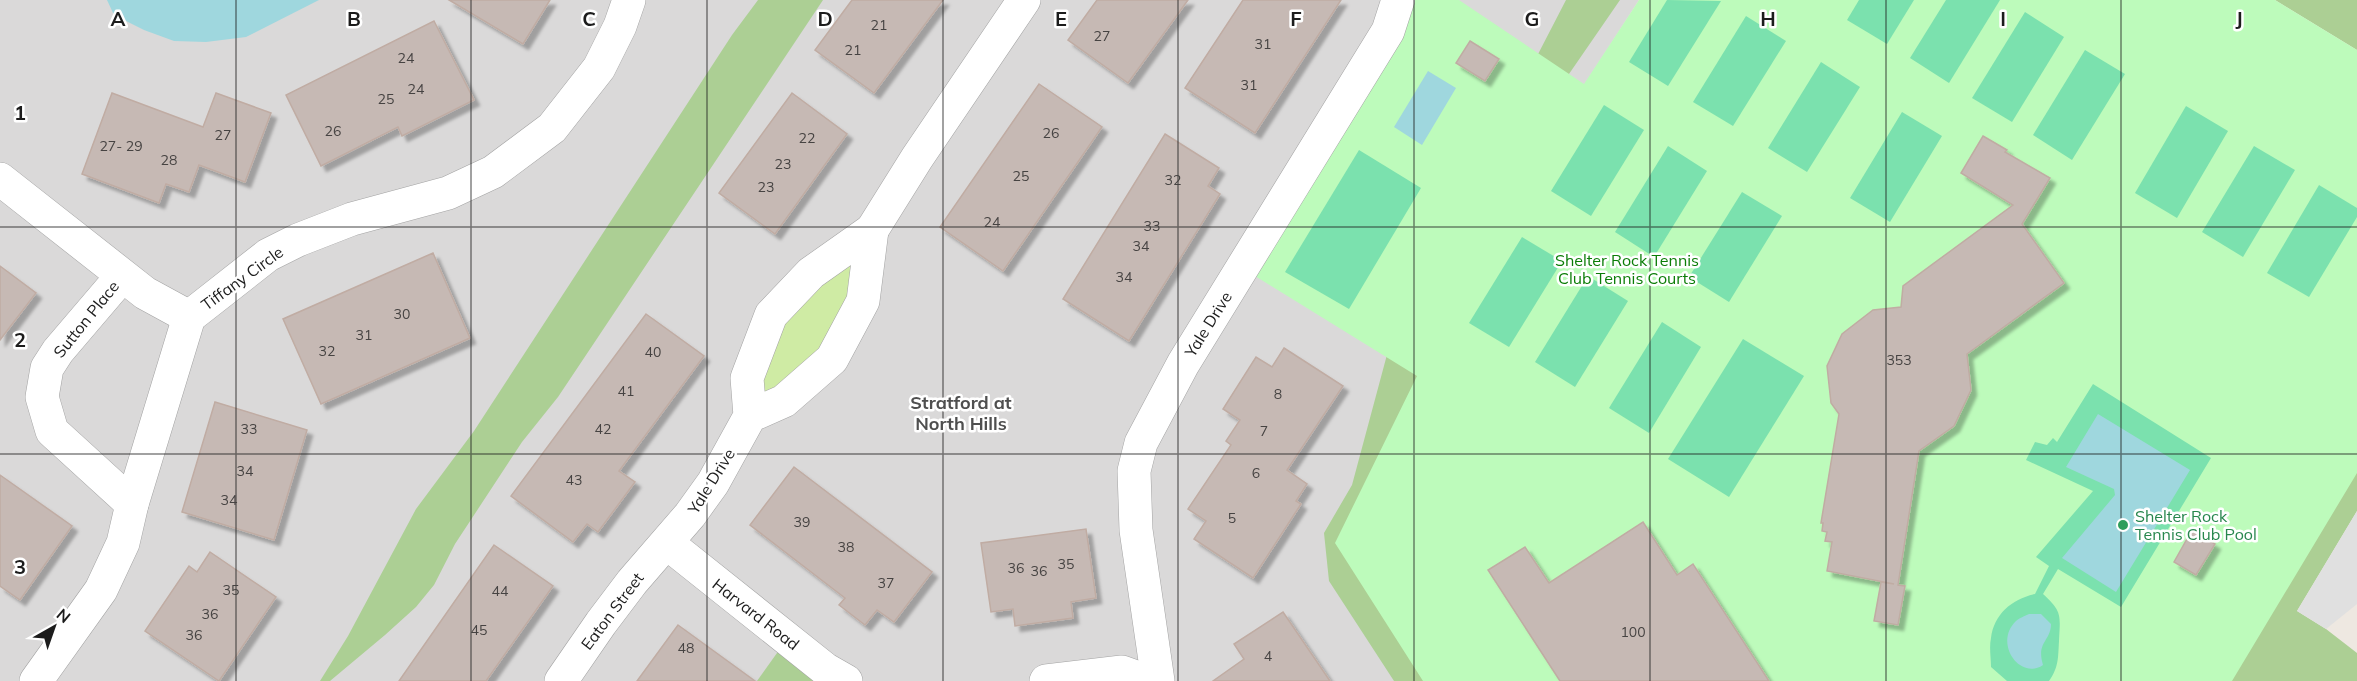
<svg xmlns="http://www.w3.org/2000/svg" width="2357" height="681" viewBox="0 0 2357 681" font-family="Mulish,sans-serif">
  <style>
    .residential { fill: #dad9d9 }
    .grass { fill: #cfeba4 }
    .forest { fill: #accf94 }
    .park { fill: #bdfbbb }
    .pitch { fill: #7be1ae }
    .parking { fill: #e0e0e0 }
    .water { fill: #9fd7de }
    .building { fill: #c6b9b4; stroke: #c0aca3; stroke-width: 1.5; filter: url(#shadow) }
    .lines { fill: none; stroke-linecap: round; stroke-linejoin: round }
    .minor-casing { stroke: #a3a3a3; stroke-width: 34 }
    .minor { stroke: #fff; stroke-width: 33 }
    .grid { fill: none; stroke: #1c1c1c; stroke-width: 1.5; stroke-opacity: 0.55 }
    .leisure-dot { fill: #2e9e5b; stroke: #fff; stroke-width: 2 }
    .labels { text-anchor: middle; stroke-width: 5; stroke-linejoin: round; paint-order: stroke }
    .number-label { font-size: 14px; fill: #464342 }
    .park-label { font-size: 16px; fill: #0b7d07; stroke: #fff }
    .street-label { font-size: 16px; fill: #1c1c1c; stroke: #fff }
    .leisure-label { font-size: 16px; fill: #27864d; stroke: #fff; text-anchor: start }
    .neighbourhood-label { font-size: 18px; font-weight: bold; fill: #4f4f4f; stroke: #fff }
    .grid-label { font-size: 20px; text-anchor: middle; font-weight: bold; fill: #1c1c1c; stroke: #fff; stroke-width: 5; stroke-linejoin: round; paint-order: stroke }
  </style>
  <defs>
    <filter id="shadow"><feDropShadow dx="5.5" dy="5.5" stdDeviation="1.5" flood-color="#0004"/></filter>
  </defs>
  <rect width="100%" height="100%" fill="#eee8e1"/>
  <!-- residential -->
  <path class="residential" d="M0,0h1639l-55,85 -161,596h-1423z"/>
  <!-- grass -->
  <path class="grass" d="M872,230l-40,129 -82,57 21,-101z"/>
  <!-- forest -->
  <g class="forest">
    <path d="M758,0h65l-265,397 -36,45 -67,102 -21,41 -18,22 -31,28 -55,46h-10l28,-45 68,-127 58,-78 258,-396z"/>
    <path d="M1566,0h54l-91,132 8,549h-143l-65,-100 -5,-48 28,-48 47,-175 91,-163z"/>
    <path d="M2275,0h82v50z"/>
    <path d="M2357,447v64l-60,100 29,18 31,24v28h-175z"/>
    <path d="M787,639l59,42h-89z"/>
  </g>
  <!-- park -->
  <path class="park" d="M1398,0h61l125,84 55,-84h636l82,50v423l-125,208h-809l-88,-138 82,-167 -175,-108z"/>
  <!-- pitch -->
  <g class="pitch">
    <path d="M1667,0l54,1 -53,85 -39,-24z"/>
    <path d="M1859,0h55l-27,44 -40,-24z"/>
    <path d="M1946,0h54l-51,83 -39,-25z"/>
    <path d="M2025,12l39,25 -52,85 -40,-24z"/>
    <path d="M1746,16l40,25 -53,85 -40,-24z"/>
    <path d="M2085,50l40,24 -53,86 -39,-25z"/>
    <path d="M1821,62l39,25 -53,85 -39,-24z"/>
    <path d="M1604,105l40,25 -53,86 -40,-25z"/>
    <path d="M2186,106l42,25 -51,87 -42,-25z"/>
    <path d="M1902,112l40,24 -52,86 -40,-24z"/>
    <path d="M1668,146l39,25 -53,86 -39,-25z"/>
    <path d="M2254,146l41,24 -52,87 -41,-25z"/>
    <path d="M1359,150l62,38 -72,121 -64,-37z"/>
    <path d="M2319,185l38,23v9l-48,80 -42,-24z"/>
    <path d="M1742,192l40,24 -53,86 -40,-25z"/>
    <path d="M1522,237l40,24 -53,86 -40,-24z"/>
    <path d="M1588,276l40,25 -53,86 -40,-25z"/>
    <path d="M1662,322l39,25 -52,86 -40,-25z"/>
    <path d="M1743,339l61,37 -75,121 -61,-38z"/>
    <path d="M2093,384l118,74 -90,149 -63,-38 -15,25c20,18 17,22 16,47 -1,16 0,26 -10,40h-42l-16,-14c0,-9 -2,-20 0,-29 3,-24 21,-39 44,-44l14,-28 -13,-9 57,-66 -67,-31 9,-18 12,3 6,-7 4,4z"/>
  </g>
  <!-- parking -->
  <path class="parking" d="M2357,511v93l-31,25 -29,-18z"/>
  <!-- water -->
  <g class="water">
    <path d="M107,0h212l-73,37 -40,5 -32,-1 -30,-11 -30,-15z"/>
    <path d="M1428,71l28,17 -34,57 -28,-18z"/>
    <path d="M2098,414l92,56 -74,122 -54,-34 53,-63 -1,-6 -48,-22z"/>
    <path d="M2029,614h12l10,10c0,17 -15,18 -8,41 -23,16 -50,-22 -27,-44 3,-3 9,-5 13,-7z"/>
  </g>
  <!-- building -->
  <g class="building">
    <path d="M449,0h101l-27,44z"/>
    <path d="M852,0h91l-69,93 -59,-43z"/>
    <path d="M1097,0h91l-60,83 -60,-43z"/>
    <path d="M1243,0h98l-86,133 -70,-45z"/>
    <path d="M434,21l40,79 -72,36 -4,-9 -77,39 -35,-71z"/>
    <path d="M1470,41l29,18 -14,22 -29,-18z"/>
    <path d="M1039,84l63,43 -99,144 -63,-44z"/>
    <path d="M112,93l91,34 13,-34 55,20 -26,69 -46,-17 -10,27 -23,-8 -7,19 -77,-29z"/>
    <path d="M792,93l55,41 -72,100 -56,-41z"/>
    <path d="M1165,134l54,34 -11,18 12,8 -91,147 -66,-42z"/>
    <path d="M1983,136l24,14 -2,2 45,26 -28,46 42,59 -97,71 4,36 -17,36 -35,25 -21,134 7,1 -7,39 -24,-4 7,-39 13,2 -67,-13 5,-29 -7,-1 2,-9 -5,-1 1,-8h-2l18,-109 -8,-11 -4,-37 15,-32 31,-24 28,-3 2,-21 110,-81 -52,-32z"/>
    <path d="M433,253l37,85 -149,66 -38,-85z"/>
    <path d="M0,266l36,27 -36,47z"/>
    <path d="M646,314l58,42 -85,115 16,11 -37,50 -11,-8 -14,18 -62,-46z"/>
    <path d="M1284,348l59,38 -56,84 20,14 -11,17 5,3 -48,74 -59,-39 12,-18 -18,-12 43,-64 -5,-4 14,-21 -17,-11 33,-52 16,10z"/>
    <path d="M215,402l92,28 -33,110 -92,-28z"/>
    <path d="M794,467l138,105 -38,50 -17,-12 -12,15 -26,-20 6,-7 -95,-73z"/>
    <path d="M0,475l72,51 -52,74 -20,-14z"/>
    <path d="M1643,522l34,53 16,-11 76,117h-209l-72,-111 37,-23 24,36z"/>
    <path d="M1086,529l10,69 -25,4 2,16 -58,8 -2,-17 -22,3 -10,-69z"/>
    <path d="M2192,530l23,14 -19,31 -22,-13z"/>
    <path d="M494,545l59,41 -67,95h-87z"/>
    <path d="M210,552l66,45 -57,84 -74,-50 44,-65 8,6z"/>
    <path d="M1283,612l47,69h-117l31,-22 -10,-15z"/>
    <path d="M678,625l77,56h-118z"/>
  </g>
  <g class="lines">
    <!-- minor casing -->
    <g class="minor-casing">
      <g id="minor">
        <path d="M0,179l145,114 44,24"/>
        <path d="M872,230l45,-72 107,-158"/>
        <path d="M122,276l-64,75 -11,17 -5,29 10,34 80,73"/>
        <path d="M667,543l158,126 21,12"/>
        <path d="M36,681l65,-91 22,-47 9,-39 57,-187 79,-62 30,-15 54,-21 96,-26 45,-21 59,-44 47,-60 21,-42 9,-26"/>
        <path d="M561,681l40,-58 31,-41 58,-67 23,-32 37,-67 -3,-38 24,-63 40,-42 61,-43 -9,71 -31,58 -48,42 -34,15"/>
        <path d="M1046,681l76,-9 25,9"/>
        <path d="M1158,681l-22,-151 -2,-59 7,-28 42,-79 205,-333 10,-31"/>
      </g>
    </g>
    <!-- minor -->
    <use href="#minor" class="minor"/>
  </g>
  <!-- grid -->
  <path class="grid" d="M236,0v681M471,0v681M707,0v681M943,0v681M1178,0v681M1414,0v681M1650,0v681M1886,0v681M2121,0v681M0,227h2357M0,454h2357"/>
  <!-- markers -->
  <circle class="leisure-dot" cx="2123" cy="525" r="6"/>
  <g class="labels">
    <!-- number labels -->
    <g class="number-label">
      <text x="879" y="30">21</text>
      <text x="1102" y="41">27</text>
      <text x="1263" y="49">31</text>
      <text x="853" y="55">21</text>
      <text x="406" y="63">24</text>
      <text x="1249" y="90">31</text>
      <text x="416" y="94">24</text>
      <text x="386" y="104">25</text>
      <text x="333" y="136">26</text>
      <text x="1051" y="138">26</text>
      <text x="223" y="140">27</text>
      <text x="807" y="143">22</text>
      <text x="121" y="151">27- 29</text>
      <text x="169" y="165">28</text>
      <text x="783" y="169">23</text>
      <text x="1021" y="181">25</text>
      <text x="1173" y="185">32</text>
      <text x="766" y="192">23</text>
      <text x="992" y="227">24</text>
      <text x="1152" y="231">33</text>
      <text x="1141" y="251">34</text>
      <text x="1124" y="282">34</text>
      <text x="402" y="319">30</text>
      <text x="364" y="340">31</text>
      <text x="327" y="356">32</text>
      <text x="653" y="357">40</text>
      <text x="1899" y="365">353</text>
      <text x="626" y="396">41</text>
      <text x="1278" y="399">8</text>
      <text x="249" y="434">33</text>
      <text x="603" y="434">42</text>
      <text x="1264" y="436">7</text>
      <text x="245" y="476">34</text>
      <text x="1256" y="478">6</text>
      <text x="574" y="485">43</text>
      <text x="229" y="505">34</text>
      <text x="1232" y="523">5</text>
      <text x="802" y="527">39</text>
      <text x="846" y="552">38</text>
      <text x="1066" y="569">35</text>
      <text x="1016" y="573">36</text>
      <text x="1039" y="576">36</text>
      <text x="886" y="588">37</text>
      <text x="231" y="595">35</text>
      <text x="500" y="596">44</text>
      <text x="210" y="619">36</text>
      <text x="479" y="635">45</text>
      <text x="1633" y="637">100</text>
      <text x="194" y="640">36</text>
      <text x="686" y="653">48</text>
      <text x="1268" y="661">4</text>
    </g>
    <!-- park labels -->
    <g class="park-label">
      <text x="1627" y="266">Shelter Rock Tennis<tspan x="1627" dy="18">Club Tennis Courts</tspan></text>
    </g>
    <!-- street labels -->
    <g class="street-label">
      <text transform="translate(242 278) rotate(-36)" y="6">Tiffany Circle</text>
      <text transform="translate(86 319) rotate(-51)" y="6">Sutton Place</text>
      <text transform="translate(1208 324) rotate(-58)" y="6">Yale Drive</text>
      <text transform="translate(711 481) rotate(-58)" y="6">Yale Drive</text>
      <text transform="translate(612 611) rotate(-53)" y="6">Eaton Street</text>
      <text transform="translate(756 614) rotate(38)" y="6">Harvard Road</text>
    </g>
    <!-- leisure labels -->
    <g class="leisure-label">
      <text x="2135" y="522">Shelter Rock<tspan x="2135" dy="18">Tennis Club Pool</tspan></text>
    </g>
    <!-- neighbourhood labels -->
    <g class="neighbourhood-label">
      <text x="961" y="409">Stratford at<tspan x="961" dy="21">North Hills</tspan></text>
    </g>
  </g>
  <g class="grid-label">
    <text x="118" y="26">A</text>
    <text x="354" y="26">B</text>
    <text x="589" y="26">C</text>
    <text x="825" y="26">D</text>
    <text x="1061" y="26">E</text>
    <text x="1296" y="26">F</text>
    <text x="1532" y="26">G</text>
    <text x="1768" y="26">H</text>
    <text x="2003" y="26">I</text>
    <text x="2239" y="26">J</text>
    <text x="20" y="120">1</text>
    <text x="20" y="347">2</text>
    <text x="20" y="574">3</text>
  </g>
  <!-- north arrow -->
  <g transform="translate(54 627) rotate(40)" stroke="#ffffff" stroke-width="4.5" paint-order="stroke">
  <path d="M0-4.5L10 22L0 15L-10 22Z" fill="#1c1c1c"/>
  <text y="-9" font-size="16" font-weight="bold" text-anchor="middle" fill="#1c1c1c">N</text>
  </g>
</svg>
